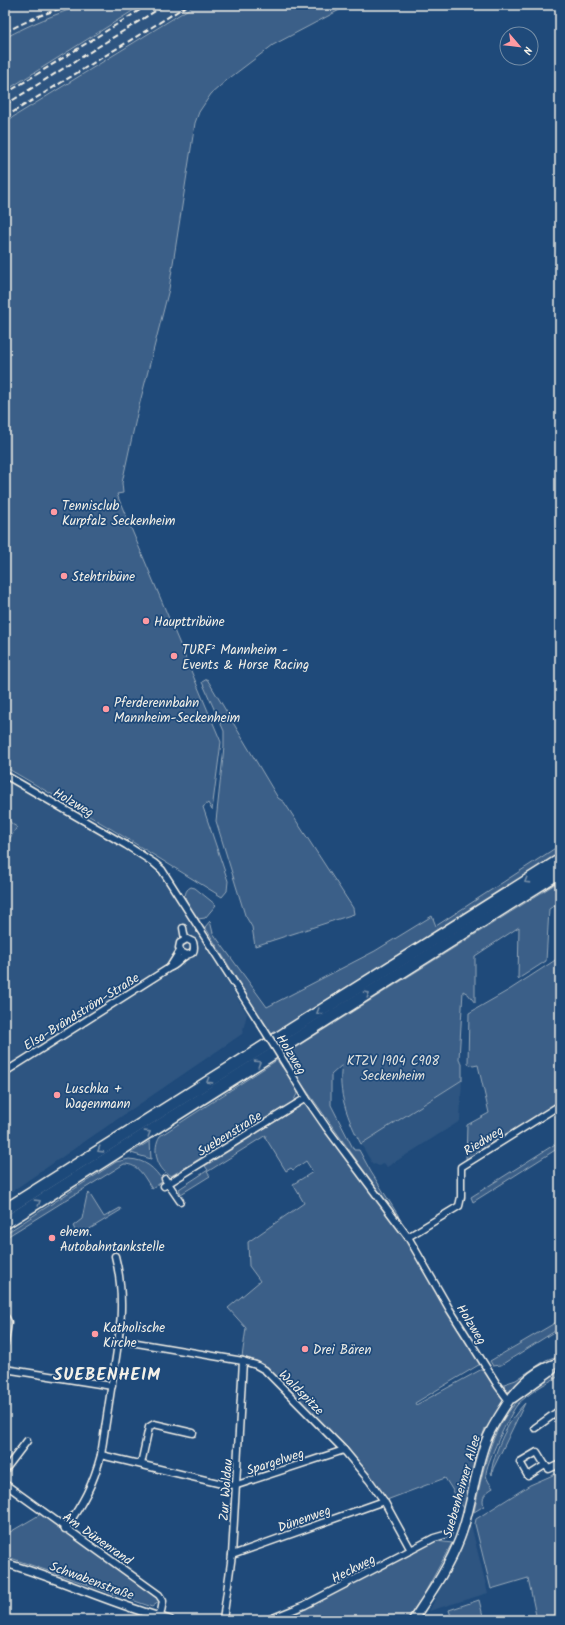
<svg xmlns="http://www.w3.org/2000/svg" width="565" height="1625" viewBox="0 0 565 1625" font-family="Kalam,sans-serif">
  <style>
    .built { fill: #2d5581 }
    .green { fill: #3a5f88; stroke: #97a8b8 }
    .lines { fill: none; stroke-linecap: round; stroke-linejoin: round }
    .minor-casing { stroke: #f4f1e8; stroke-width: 9 }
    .tertiary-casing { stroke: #f4f1e8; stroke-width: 10 }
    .secondary-casing { stroke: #f4f1e8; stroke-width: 11 }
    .motorway-casing { stroke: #f4f1e8; stroke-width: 14 }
    .minor { stroke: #1f4a7a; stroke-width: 6 }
    .tertiary { stroke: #1f4a7a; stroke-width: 7 }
    .secondary { stroke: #1f4a7a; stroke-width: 8 }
    .motorway { stroke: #1f4a7a; stroke-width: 11 }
    .rail { stroke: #f4f1e8; stroke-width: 2; stroke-dasharray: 6 3; stroke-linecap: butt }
    .minor-bridge-casing { stroke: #f4f1e8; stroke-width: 9; stroke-linecap: butt }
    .minor-bridge { stroke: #1f4a7a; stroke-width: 6 }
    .oneway { stroke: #748da6 }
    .poi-dot { fill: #ff9aa2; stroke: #1f4a7a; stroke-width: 1.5 }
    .labels { text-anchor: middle; stroke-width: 3.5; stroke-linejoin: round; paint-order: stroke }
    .poi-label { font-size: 13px; fill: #f4f1e8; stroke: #1f4a7a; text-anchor: start }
    .street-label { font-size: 13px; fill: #f4f1e8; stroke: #1f4a7a }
    .park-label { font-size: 13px; fill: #e1e2de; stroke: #1f4a7a }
    .district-label { font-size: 17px; font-weight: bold; letter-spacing: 1px; fill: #f4f1e8; stroke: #1f4a7a }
  </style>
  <rect width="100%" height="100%" fill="#1f4a7a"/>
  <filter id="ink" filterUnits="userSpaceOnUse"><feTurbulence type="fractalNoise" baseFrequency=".025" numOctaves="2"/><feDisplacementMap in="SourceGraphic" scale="8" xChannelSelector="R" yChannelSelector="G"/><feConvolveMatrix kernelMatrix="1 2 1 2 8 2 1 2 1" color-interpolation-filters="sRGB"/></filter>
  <g filter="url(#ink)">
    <!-- built -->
    <g class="built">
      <path d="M5,5h190l-190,117z"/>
      <path d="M5,779l43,27 77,43 35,26 46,71 41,68 -5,20 -237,162z"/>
      <path d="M462,1080l-2,41 -73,46 -3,-4 -5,3 -7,-3 -11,-19z"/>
      <path d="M471,1525l17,68 -59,18 9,-17 -2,-2 15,-24z"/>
    </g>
    <!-- green -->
    <g class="green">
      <path d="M83,5h59l-137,86v-53c25,-14 51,-24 78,-33z"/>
      <path d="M195,5h154l-76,40 -46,35 -16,14 -12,18 -4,11 -26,166 -32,125 -15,69 1,10 -6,1 3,8 101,240 -9,68 -4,-7 -5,4 25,74 -1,10 -5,6 -114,-70 -103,-60v-645z"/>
      <path d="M207,679l71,119 6,4 69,106 1,6 -99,32 -3,-19 -7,-12 -29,-94 8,-74v-16l-22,-49z"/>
      <path d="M5,814l7,10 5,3 -12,19z"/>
      <path d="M560,845v8l-234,148 -54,35 -67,-109 5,-6 3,12 54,74 108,-56 57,-35 4,10z"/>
      <path d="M560,881v21l-11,7 -3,52 -28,18 1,-52 -44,29v47l-7,-9 -5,-3 -4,68 3,5v16l-101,64c-13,-24 -24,-52 -19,-79l-11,10v30l23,45h5l12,22 27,43 2,6 -118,-165z"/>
      <path d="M191,887l4,1 21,17 -11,13 -7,1c-5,-8 -21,-25 -7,-32z"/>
      <path d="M560,957v145l-94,59 1,-36 22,-12 -11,-48 -5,1 -5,-2 1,-51 40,-23z"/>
      <path d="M277,1060l21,30 -1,4 -4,8 -122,74c-15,-7 -19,-28 -11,-40z"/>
      <path d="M305,1103l19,22 72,102 11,12 75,124 -67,40 1,2 68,-37 19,31v2l-16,27h-2l-3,10 -17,72 -20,-32 -61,23 -37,-54 -75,-75 -15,-11 -15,-4 4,-29 -18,-20 32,-27 -11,-15 -1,-24 56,-39 -11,-19 20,-12 -7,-11 -13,9 -2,-2 -5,3 -21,-34 1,-2 -59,37 3,4 -29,18 -2,-5 29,-19 -3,-4z"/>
      <path d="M150,1141l1,18 -20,-6 1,-1z"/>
      <path d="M560,1141v6l-87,55 -2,-5z"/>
      <path d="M129,1159c17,1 25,9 34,22l-11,8c-8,-12 -13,-25 -28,-25l-119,74v-4l111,-72z"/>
      <path d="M89,1193l15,24 16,-9 1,2 -43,26 -5,-10 9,-7 5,-24z"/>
      <path d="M560,1320v8l-59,37 -8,1 -3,-5z"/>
      <path d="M560,1355v4l-48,33 -7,-1 -1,-7 12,-4 30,-20z"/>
      <path d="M560,1369v7c-15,7 -31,17 -43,29 -7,9 -32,60 -31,70 1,5 4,9 7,13 -8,5 -12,9 -9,18l-10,6c14,-66 22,-108 86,-143z"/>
      <path d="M525,1403l-32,66 -1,6 -1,-3c4,-23 18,-53 34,-69z"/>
      <path d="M560,1472v148h-23l-9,-42 -37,11 -16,-65 1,-5 54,-34z"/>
      <path d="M41,1514l118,83 1,4 -8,6 -147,-51v-21z"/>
      <path d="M436,1541l16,2 -42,77h-129z"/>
      <path d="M479,1600l5,20h-32l-3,-10z"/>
    </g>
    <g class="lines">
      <!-- minor casing -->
      <g class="minor-casing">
        <g id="minor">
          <path d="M5,775l121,70 28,18 8,7 101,158"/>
          <path d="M183,928l2,11"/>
          <path d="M170,967l10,-16"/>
          <path d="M286,1065l20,33 20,29 82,110 42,73 48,76 11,15"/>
          <path d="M5,1072l164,-104c9,-3 11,-10 18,-13 4,-2 3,0 6,-3 2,-4 1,-6 0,-10l-6,-3 -7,4 -1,5 2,4 6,3"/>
          <path d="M165,1179l15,22"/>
          <path d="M164,1186l142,-88"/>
          <path d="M408,1237l51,-31 2,-9v-30l99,-62"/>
          <path d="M119,1340l124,21 13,4 9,5 79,80 25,30 15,21 27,49"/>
          <path d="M5,1343l3,-21 -2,-4"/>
          <path d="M5,1369l107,17"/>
          <path d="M535,1428l25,-18"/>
          <path d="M537,1452l8,13 -17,11 -8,-14z"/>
          <path d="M101,1455l121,29 15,1 107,-35"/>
          <path d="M141,1464l8,-37 5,-3 39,9"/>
          <path d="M545,1465l4,4 11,-5"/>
          <path d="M5,1470l22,-29"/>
          <path d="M5,1484l154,111 4,6 -3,16"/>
          <path d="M65,1529c18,-26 28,-44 36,-74 4,-26 8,-53 12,-79 7,-42 13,-78 2,-120"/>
          <path d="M232,1555l152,-54"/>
          <path d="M223,1620l9,-65 11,-194"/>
          <path d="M268,1620l37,-15 129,-67 14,-4"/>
        </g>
      </g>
      <!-- tertiary casing -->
      <g class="tertiary-casing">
        <path id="tertiary" d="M5,1563c56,16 109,42 165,57"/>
      </g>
      <!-- secondary casing -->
      <g class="secondary-casing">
        <g id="secondary">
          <path d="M513,1398l39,-28"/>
          <path d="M413,1620c17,-26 36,-53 47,-82 13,-33 14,-70 28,-102 6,-13 13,-23 20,-34 13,-19 30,-34 52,-40"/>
        </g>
      </g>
      <!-- motorway casing -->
      <g class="motorway-casing">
        <g id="motorway">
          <path d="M5,1210l555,-350"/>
          <path d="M5,1223l555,-351"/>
        </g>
      </g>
      <!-- minor -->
      <use href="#minor" class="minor"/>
      <!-- tertiary -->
      <use href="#tertiary" class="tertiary"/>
      <!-- secondary -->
      <use href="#secondary" class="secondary"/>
      <!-- motorway -->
      <use href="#motorway" class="motorway"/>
      <!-- rail -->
      <g class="rail">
        <path d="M5,7l2,-2"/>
        <path d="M5,32l31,-15 34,-12"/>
        <path d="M5,94l143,-89"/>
        <path d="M5,105l160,-100"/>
        <path d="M5,117l183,-112"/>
      </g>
      <!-- minor-bridge casing -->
      <g class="minor-bridge-casing">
        <path id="minor-bridge" d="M263,1028l23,37"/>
      </g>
      <!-- minor-bridge -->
      <use href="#minor-bridge" class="minor-bridge"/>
    </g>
    <!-- one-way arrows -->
    <defs><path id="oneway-chevron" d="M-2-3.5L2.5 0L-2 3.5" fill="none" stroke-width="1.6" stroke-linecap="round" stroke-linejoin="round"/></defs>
    <g class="oneway">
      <use href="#oneway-chevron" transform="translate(527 881) rotate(148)"/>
      <use href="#oneway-chevron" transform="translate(367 994) rotate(-32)"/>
      <use href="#oneway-chevron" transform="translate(319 1012) rotate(148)"/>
      <use href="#oneway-chevron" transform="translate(258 1063) rotate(-32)"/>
      <use href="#oneway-chevron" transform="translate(209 1081) rotate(148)"/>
      <use href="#oneway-chevron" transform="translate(148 1133) rotate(-32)"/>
      <use href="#oneway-chevron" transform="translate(100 1150) rotate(148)"/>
      <use href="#oneway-chevron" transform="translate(38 1202) rotate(-32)"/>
    </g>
  </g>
  <!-- markers -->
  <g class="poi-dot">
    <circle cx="54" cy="512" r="4"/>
    <circle cx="64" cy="576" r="4"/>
    <circle cx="146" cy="621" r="4"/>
    <circle cx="174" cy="656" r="4"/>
    <circle cx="106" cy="709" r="4"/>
    <circle cx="57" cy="1095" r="4"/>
    <circle cx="52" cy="1238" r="4"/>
    <circle cx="95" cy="1334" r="4"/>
    <circle cx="305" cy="1349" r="4"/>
  </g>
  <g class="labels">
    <!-- poi labels -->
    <g class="poi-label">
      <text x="62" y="510">Tennisclub<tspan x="62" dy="15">Kurpfalz Seckenheim</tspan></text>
      <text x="72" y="581">Stehtribüne</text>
      <text x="154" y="626">Haupttribüne</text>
      <text x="182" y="654">TURF² Mannheim -<tspan x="182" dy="15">Events &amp; Horse Racing</tspan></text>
      <text x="114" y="707">Pferderennbahn<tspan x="114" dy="15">Mannheim-Seckenheim</tspan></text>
      <text x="65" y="1093">Luschka +<tspan x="65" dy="15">Wagenmann</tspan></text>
      <text x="60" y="1236">ehem.<tspan x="60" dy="15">Autobahntankstelle</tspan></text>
      <text x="103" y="1332">Katholische<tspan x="103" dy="15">Kirche</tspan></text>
      <text x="313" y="1354">Drei Bären</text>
    </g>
    <!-- street labels -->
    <g class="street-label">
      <text transform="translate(74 802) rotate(30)" y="5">Holzweg</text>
      <text transform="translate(81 1011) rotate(-32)" y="5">Elsa-Brändström-Straße</text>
      <text transform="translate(292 1054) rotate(58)" y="5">Holzweg</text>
      <text transform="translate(229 1133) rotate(-32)" y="5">Suebenstraße</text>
      <text transform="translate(483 1140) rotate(-32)" y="5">Riedweg</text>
      <text transform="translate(472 1324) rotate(58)" y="5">Holzweg</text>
      <text transform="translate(302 1392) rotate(45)" y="5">Waldspitze</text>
      <text transform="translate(275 1461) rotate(-18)" y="5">Spargelweg</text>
      <text transform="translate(461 1486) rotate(-74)" y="5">Suebenheimer Allee</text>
      <text transform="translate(225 1490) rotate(-86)" y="5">Zur Waldau</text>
      <text transform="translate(304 1518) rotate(-20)" y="5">Dünenweg</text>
      <text transform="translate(98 1538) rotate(35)" y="5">Am Dünenrand</text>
      <text transform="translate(353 1568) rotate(-27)" y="5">Heckweg</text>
      <text transform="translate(92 1580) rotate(20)" y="5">Schwabenstraße</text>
    </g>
    <!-- park labels -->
    <g class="park-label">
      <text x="393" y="1065">KTZV 1904 C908<tspan x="393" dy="15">Seckenheim</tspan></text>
    </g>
    <!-- district labels -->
    <g class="district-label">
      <text x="107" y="1380">SUEBENHEIM</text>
    </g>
  </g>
  <!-- margin -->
  <rect width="565" height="1625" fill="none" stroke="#1f4a7a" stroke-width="20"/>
  <rect x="10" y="10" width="545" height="1605" fill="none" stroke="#f4f1e8" stroke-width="1.5" filter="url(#ink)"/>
  <!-- north arrow -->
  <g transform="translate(519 46) rotate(118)"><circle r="19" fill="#1f4a7a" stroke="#748da6"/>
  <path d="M0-3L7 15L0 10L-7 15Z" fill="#ff9aa2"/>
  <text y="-6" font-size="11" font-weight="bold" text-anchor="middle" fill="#f4f1e8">N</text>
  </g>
</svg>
